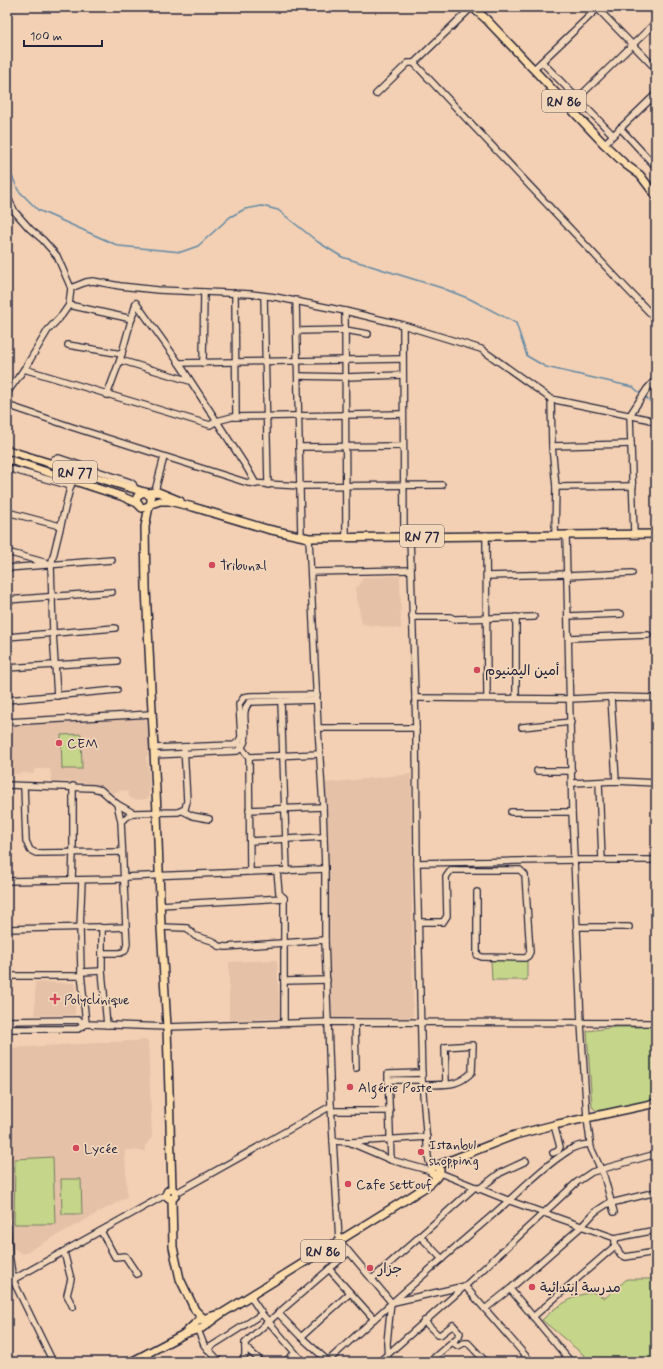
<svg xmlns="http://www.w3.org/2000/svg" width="663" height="1369" viewBox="0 0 663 1369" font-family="Mynerve,'Playpen Sans Arabic',sans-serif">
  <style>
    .built { fill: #e5c1a8 }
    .green { fill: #c5d589; stroke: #747c62 }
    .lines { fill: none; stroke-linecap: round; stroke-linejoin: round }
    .stream { stroke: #6289a6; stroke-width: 1.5 }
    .minor-casing { stroke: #22223b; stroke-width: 8 }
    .major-casing { stroke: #22223b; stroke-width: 10 }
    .minor { stroke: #f2d6b9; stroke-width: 5.5 }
    .major { stroke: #fddcac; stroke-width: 7 }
    .poi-dot { fill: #d1495b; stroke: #f2d6b9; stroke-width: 1.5 }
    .labels { text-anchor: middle; stroke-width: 3.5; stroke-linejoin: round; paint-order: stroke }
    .shield { fill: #f2d6b9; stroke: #605861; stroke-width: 1 }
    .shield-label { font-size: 13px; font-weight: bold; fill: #22223b }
    .poi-label { font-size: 14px; fill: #22223b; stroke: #f2d6b9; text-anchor: start }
  </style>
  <rect width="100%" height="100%" fill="#f3d0b3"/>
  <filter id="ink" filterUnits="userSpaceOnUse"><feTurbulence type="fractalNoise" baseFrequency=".025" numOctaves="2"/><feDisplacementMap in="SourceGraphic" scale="8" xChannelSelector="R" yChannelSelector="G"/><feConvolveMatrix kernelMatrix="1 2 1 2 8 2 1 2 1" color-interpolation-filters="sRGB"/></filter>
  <g filter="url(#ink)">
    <!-- built -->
    <g class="built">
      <path d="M400,576l1,53 -39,-5 -7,-35 1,-2 3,-1 4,-9z"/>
      <path d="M145,717l7,37 -6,3 3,15v23l-2,4 -12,1 -6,-3 -1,-5 -5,-2 -11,3 -10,-7 -22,-4h-28l-2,-13h-16v5l-11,-1 -16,2v-51z"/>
      <path d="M411,774l2,248h-84l-4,-239z"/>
      <path d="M277,960l3,58 -51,2v-58z"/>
      <path d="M35,982l40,1v32h-40z"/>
      <path d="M148,1040l4,97 -7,9v5l-20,-1 2,47 -104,57 -14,-8 -2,-58v-140z"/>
    </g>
    <!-- green -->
    <g class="green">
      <path d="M81,734l1,35h-20l-1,-34z"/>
      <path d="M527,959v21h-35l-1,-20z"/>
      <path d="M616,1027h40v73l-59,11 -5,-4 -5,-76z"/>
      <path d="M53,1157l2,67h-41l1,-65z"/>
      <path d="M61,1179h20l1,35h-20z"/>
      <path d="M627,1279h29v83h-64l-50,-42 12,-11 22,-13 16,-4 13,6z"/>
    </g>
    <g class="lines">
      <!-- stream -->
      <g class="stream">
        <path d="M7,164l11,26 20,20 81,36 62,6 17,-6 32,-29 15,-8 17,-3 16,4 40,32 24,15 100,31 28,11 46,24 11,33 19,11 87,20 8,7"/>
        <path d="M644,396l12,11"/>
      </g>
      <!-- minor casing -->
      <g class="minor-casing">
        <g id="minor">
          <path d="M598,9l58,60"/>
          <path d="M542,62l71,73"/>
          <path d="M414,63l212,225 30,31"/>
          <path d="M534,69l65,-62"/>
          <path d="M376,94l32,-31h6l58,-56"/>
          <path d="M578,98l78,-76"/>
          <path d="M620,128l36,39"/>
          <path d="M604,144l52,-50"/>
          <path d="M7,196l8,16 15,17 13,11 14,16 14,32 -2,17 -7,10 -14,15 -21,35 -20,28"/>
          <path d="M71,288l15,-6 7,-1 27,5 38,4 93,4 24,3 70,14 58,14 78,24 70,50 96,20 9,4"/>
          <path d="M235,293l1,124"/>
          <path d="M264,296l4,189"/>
          <path d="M296,300l5,236"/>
          <path d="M136,303l43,60 68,105 9,16"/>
          <path d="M69,305l63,14"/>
          <path d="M345,311l1,226"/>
          <path d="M403,325l1,211"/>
          <path d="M297,331l48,-1 23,4"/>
          <path d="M68,345l54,9"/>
          <path d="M120,360l70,21"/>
          <path d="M179,363l223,-4"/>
          <path d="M203,363l1,-71"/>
          <path d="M24,369l186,56 7,-4 15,-4 171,-3"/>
          <path d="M298,376l47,1 58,-2"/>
          <path d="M107,395l13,-35 16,-57"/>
          <path d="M551,399l1,47 4,41 -1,47"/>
          <path d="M7,405l65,22 176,56 52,3 142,-1"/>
          <path d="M552,446l79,-2"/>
          <path d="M299,447l104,-1"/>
          <path d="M51,464l3,-5 5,-1 71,24 3,2 2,5"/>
          <path d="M7,468l64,18"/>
          <path d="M556,487l77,-1"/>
          <path d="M155,491l9,-34"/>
          <path d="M7,512l53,14"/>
          <path d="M634,534l-4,-119 17,-26 9,-10"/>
          <path d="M486,535l1,163"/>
          <path d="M566,535l6,277 9,211 6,95 4,30 13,28 10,36"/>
          <path d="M410,536l6,192 1,135 5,217 6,77 2,7 3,3"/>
          <path d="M309,538l9,190 5,79 2,62v71l6,166 8,134 52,62 -4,41 1,19"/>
          <path d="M7,552l40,11"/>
          <path d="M7,568l105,-8"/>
          <path d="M311,572l100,-2"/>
          <path d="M487,576l81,-2"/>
          <path d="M567,576l65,-3"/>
          <path d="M7,600l105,-8"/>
          <path d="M568,616l53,-2"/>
          <path d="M412,617h38l4,2 80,-2"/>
          <path d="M516,617v80"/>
          <path d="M7,637l108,-9"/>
          <path d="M569,638l79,-3"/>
          <path d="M7,668l110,-7"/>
          <path d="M57,696l-4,-63 -2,-68 21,-85"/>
          <path d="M611,697l5,84"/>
          <path d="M415,698l155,1 41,-2 45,1"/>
          <path d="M7,700l110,-10"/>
          <path d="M281,701l6,170"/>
          <path d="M7,722l145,-8"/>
          <path d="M522,727l49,-5"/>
          <path d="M318,728h98"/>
          <path d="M240,746l9,11 1,115"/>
          <path d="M154,748l80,-3 5,-4 2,-4 -2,-33 5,-7 6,-1 67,-1"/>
          <path d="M154,755l83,-4c19,-11 -1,-38 13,-49l67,-2"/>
          <path d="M249,757l71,-3"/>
          <path d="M537,771h35"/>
          <path d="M599,782l3,78"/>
          <path d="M572,783l44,-2 40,2"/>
          <path d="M7,785l86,3 8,2 16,14 16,9"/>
          <path d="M24,786l2,55 4,9 6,3 86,-1"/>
          <path d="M117,804l4,17"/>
          <path d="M249,810l74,-3"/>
          <path d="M183,811l10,5 16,3"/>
          <path d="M511,812h61"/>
          <path d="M250,841l74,-4"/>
          <path d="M417,863l157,-3h82"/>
          <path d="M277,871l2,22 5,5v125"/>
          <path d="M124,877l201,-8"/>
          <path d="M72,879l1,-26v-67"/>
          <path d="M82,880l-2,48 1,44 5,52"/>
          <path d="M7,881l117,-2"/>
          <path d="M160,905l124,-7"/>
          <path d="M419,922h24l4,-6 -1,-39 5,-7h69l5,5 5,77 -2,4 -3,2 -43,-1 -5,-2v-63"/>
          <path d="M161,927l26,1 8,8 18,5 5,5 8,1 99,-7"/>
          <path d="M577,927h52"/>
          <path d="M7,929l92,-2 3,1"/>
          <path d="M102,953h18l5,-2 2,-7 -1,-17"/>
          <path d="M81,972l21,-1"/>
          <path d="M7,976h74"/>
          <path d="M284,981l43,-1"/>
          <path d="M7,1021l71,-1 8,4 81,3 162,-5 327,1"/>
          <path d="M355,1023l1,45"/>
          <path d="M107,1025l-5,-54v-43l24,-1 -5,-106 12,-8 45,-1 7,-3 2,-8 -3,-54"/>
          <path d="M7,1029h71l8,-5"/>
          <path d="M388,1080h34"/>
          <path d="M423,1085c22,-1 33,3 49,-13l1,-27 -28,2 1,37"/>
          <path d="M332,1111h58"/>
          <path d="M333,1141l16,1 42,18 40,11"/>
          <path d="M351,1142l76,-5"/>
          <path d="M553,1153l5,-2 2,-4 -6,-22"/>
          <path d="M391,1160l-3,-86 34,-1"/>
          <path d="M440,1173l70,28 105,37 41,-8"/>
          <path d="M479,1189l21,-16 26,-12"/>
          <path d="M176,1193l155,-87"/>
          <path d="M7,1220l2,34 4,26 40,82"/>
          <path d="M101,1231l14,26 10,-1 12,18"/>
          <path d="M420,1236l22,23"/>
          <path d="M615,1246l6,9 5,2 23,-4"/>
          <path d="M64,1252l7,27 -4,16 6,12"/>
          <path d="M329,1269l45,50"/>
          <path d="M372,1279l103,-92"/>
          <path d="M7,1283l160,-89"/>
          <path d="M510,1289l61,73"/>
          <path d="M250,1296l12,18 41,48"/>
          <path d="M394,1302l71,-16 66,76"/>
          <path d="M485,1309l25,-20 72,-63 13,-14 12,-8 49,-12"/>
          <path d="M278,1313l23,24 28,25"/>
          <path d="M533,1317l82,-71v-8"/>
          <path d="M424,1321l14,14h2l13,-10 7,8 -1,3 -30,26"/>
          <path d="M198,1330l6,15 16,17"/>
          <path d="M301,1337l49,-44"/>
          <path d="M452,1342l6,4 6,-3h4l18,19"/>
          <path d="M245,1347l17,15"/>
          <path d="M207,1349l55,-35"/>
          <path d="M147,1353l4,9"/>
          <path d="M328,1361c55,-51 111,-100 168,-149 23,-20 45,-44 72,-61 7,-5 13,-6 22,-7"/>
          <path d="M240,1362l5,-6v-13l23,-21 81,-70"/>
          <path d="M285,1362l10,-9"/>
          <path d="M379,1362l86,-76 112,-104 15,-10 64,-18"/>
        </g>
      </g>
      <!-- major casing -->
      <g class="major-casing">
        <g id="major">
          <path d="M472,7l14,12 118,125 21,20 15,11 16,21"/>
          <path d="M7,450l137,42"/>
          <path d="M7,459l114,37 16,7 5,5 7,-2 2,-4v-5l-6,-5c-6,1 -10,5 -8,11"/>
          <path d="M146,493l12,-1 22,9"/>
          <path d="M151,504l9,-3h9l24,6 74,22 42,9 347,-4"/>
          <path d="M149,506l-4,21 1,61 11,224 4,115 6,100 5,162"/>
          <path d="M436,1166l79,-31 39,-10 102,-22"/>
          <circle cx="171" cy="1194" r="4.5"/>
          <path d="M172,1199l1,48 7,32 15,31 8,8 4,7"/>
          <path d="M184,1334l15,-14 20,-6"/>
          <path d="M131,1362l53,-28 18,-6 19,-14 192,-119c9,-6 25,-14 27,-25l-1,-3 -3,-1 -3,1 -2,4 1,2 4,2 3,-1"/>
        </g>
      </g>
      <!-- minor -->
      <use href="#minor" class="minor"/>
      <!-- major -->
      <use href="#major" class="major"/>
    </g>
  </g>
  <!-- markers -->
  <g class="poi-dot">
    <circle cx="212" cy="565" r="4"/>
    <circle cx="477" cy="670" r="4"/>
    <circle cx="59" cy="743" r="4"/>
    <path d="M53 993h4v4h4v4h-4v4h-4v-4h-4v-4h4z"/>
    <circle cx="350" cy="1087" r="4"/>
    <circle cx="76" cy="1148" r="4"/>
    <circle cx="421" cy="1152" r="4"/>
    <circle cx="348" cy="1184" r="4"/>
    <circle cx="370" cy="1268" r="4"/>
    <circle cx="532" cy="1287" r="4"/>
  </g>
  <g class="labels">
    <!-- shield labels -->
    <g class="shield">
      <rect x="542" y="90" width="44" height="22" rx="3"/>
      <rect x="53" y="461" width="44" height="22" rx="3"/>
      <rect x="400" y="525" width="44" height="22" rx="3"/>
      <rect x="301" y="1240" width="44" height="22" rx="3"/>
    </g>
    <g class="shield-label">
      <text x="564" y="106">RN 86</text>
      <text x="75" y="477">RN 77</text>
      <text x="422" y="541">RN 77</text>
      <text x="323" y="1256">RN 86</text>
    </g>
    <!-- poi labels -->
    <g class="poi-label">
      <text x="220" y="570">Tribunal</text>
      <text x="485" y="675">أمين اليمنيوم</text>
      <text x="67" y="748">CEM</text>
      <text x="64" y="1004">Polyclinique</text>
      <text x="358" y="1092">Algérie Poste</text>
      <text x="429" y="1149">Istanbul<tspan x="429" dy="16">shopping</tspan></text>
      <text x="84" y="1153">Lycée</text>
      <text x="356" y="1189">Cafe settouf</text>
      <text x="378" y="1273">جزار</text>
      <text x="540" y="1292">مدرسة إبتدائية</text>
    </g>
  </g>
  <!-- margin -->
  <rect width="663" height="1369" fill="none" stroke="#f2d6b9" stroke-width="24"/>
  <rect x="12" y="12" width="639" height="1345" fill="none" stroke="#22223b" stroke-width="1.5" filter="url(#ink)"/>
  <!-- scale -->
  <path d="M24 40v6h78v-6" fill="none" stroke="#22223b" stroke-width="2"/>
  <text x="30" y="40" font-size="12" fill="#22223b" stroke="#f2d6b9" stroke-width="3" paint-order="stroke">100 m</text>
</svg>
